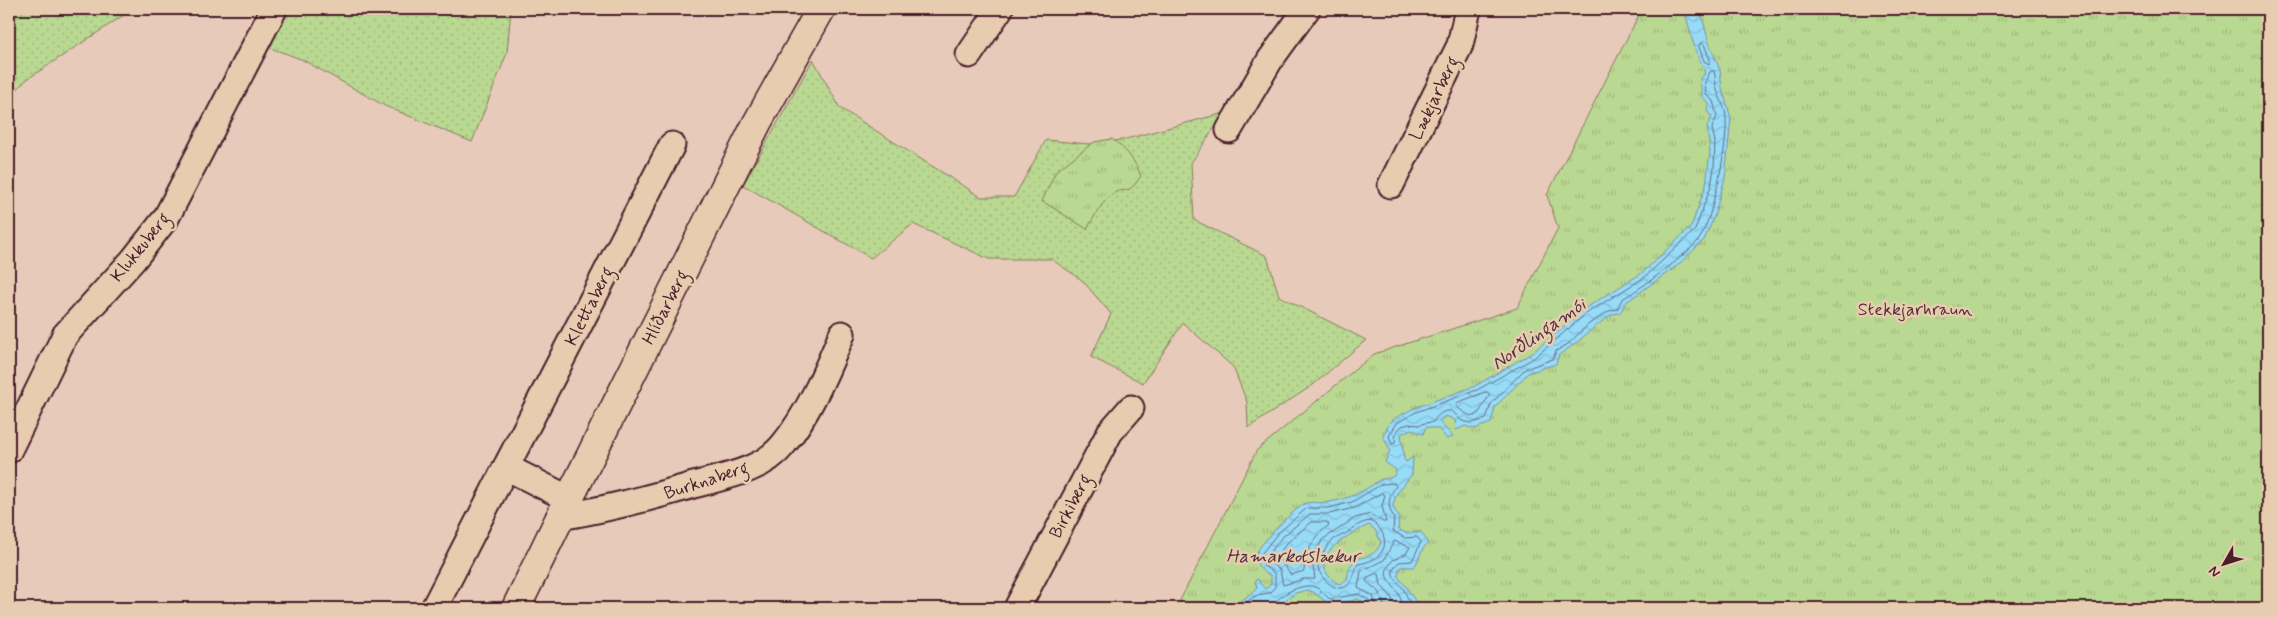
<svg xmlns="http://www.w3.org/2000/svg" width="2277" height="617" viewBox="0 0 2277 617" font-family="Mynerve,sans-serif">
  <style>
    .grass { fill: url(#grass-dots); stroke: #827c5e }
    .park { fill: url(#park-tufts); stroke: #827c5e }
    .water { fill: url(#water-waves); stroke: #7890a6; fill-rule: evenodd }
    .lines { fill: none; stroke-linecap: round; stroke-linejoin: round }
    .shore { stroke: #686a7d; stroke-width: 1 }
    .minor-casing { stroke: #4a1f2b; stroke-width: 29 }
    .tertiary-casing { stroke: #4a1f2b; stroke-width: 31 }
    .minor { stroke: #e8ccaf; stroke-width: 25 }
    .tertiary { stroke: #e8ccaf; stroke-width: 28 }
    .labels { text-anchor: middle; stroke-width: 5; stroke-linejoin: round; paint-order: stroke }
    .street-label { font-size: 18px; fill: #4a1f2b; stroke: #e8ccaf }
    .park-label { font-size: 18px; fill: #553235; stroke: #e8ccaf }
    .water-label { font-size: 19px; font-style: italic; fill: #523240; stroke: #e8ccaf }
  </style>
  <defs>
    <pattern id="grass-dots" width="8" height="8" patternUnits="userSpaceOnUse" patternTransform="scale(1.25)"><rect width="8" height="8" fill="#b9d891"/><path d="M2 2h.1M6 6h.1" fill="none" stroke="#a1b97d" stroke-width="1.8" stroke-linecap="round"/></pattern>
    <pattern id="park-tufts" width="24" height="20" patternUnits="userSpaceOnUse" patternTransform="scale(1.25)"><rect width="24" height="20" fill="#b9d891"/><path d="M3 7l-1-3M5 7V3M7 7l1-3M15 17l-1-3M17 17v-4M19 17l1-3" fill="none" stroke="#a1b97d"/></pattern>
    <pattern id="water-waves" width="16" height="10" patternUnits="userSpaceOnUse" patternTransform="scale(1.25)"><rect width="16" height="10" fill="#96dbf8"/><path d="M0 5q4-4 8 0t8 0" fill="none" stroke="#83bcd5"/></pattern>
  </defs>
  <rect width="100%" height="100%" fill="#e8caba"/>
  <filter id="ink" filterUnits="userSpaceOnUse"><feTurbulence type="fractalNoise" baseFrequency=".02" numOctaves="2"/><feDisplacementMap in="SourceGraphic" scale="10" xChannelSelector="R" yChannelSelector="G"/><feConvolveMatrix kernelMatrix="1 2 1 2 8 2 1 2 1" color-interpolation-filters="sRGB"/></filter>
  <g filter="url(#ink)">
    <!-- grass -->
    <g class="grass">
      <path d="M9,9h124l-107,71 -17,18z"/>
      <path d="M287,9h224l-4,44 -35,89 -87,-36 -82,-46 -40,-15z"/>
      <path d="M813,59l27,49 141,89h33l32,-57 43,4 33,-4 102,-27 -33,50 3,57 73,36 12,40 87,44 -53,45 -65,43 -1,-26 -14,-35 -50,-44 -40,60 -52,-26 20,-43 -29,-34 -31,-21h-62l-76,-35 -42,34 -128,-73z"/>
    </g>
    <!-- park -->
    <g class="park">
      <path d="M1642,9h626v599h-1092l81,-158 117,-96 143,-46 41,-80 -11,-33z"/>
      <path d="M1112,139c13,9 23,21 29,37 -4,5 -7,12 -14,14 -4,1 -7,0 -11,2 -13,7 -22,25 -29,37l-45,-28 14,-30 38,-29z"/>
    </g>
    <!-- water -->
    <path class="water" d="M1684,9h16l9,34 11,27 2,18 9,30 -6,60 -11,39 -10,23 -26,25 -53,38c-5,15 -8,7 -17,14 -17,12 -31,27 -49,38l-3,9 -28,9 -33,34 -4,16 -17,6 -9,-3 -9,4 -1,-10 -9,-4 -7,6 14,14 -6,3 -8,-10 -13,-2 -3,7 -12,-5 -10,5 3,25 2,3 7,-5 -1,17 -16,21 -3,10 1,4 5,8 -1,12 8,4 15,-1 7,11c-8,7 -8,16 -14,24h-13l-2,3 -1,7c11,10 13,22 24,31h-57v-5l-7,-4 -21,6 -8,-1 -16,-12 -6,-2 -11,3 -22,15h-41l-2,-1c8,-5 21,-13 26,-19l-2,-7 2,-2 3,2v2l5,6 6,-5v-8c-9,-4 -15,-10 -15,-20 0,-10 41,-50 50,-53 7,-2 16,1 23,-1 19,-3 34,-10 49,-21 5,-4 12,-1 17,-6l1,-5 -11,-8 5,-12 -7,-14 6,-12 5,-5 20,-11 61,-22 57,-33 52,-44 58,-36 35,-33 14,-13 15,-42 4,-33 -3,-26 5,-9 -5,-6 2,-7 -7,-8 -2,-18 4,-3 1,-7c-10,-9 -16,-44 -21,-59zM1369,525l6,5 6,12c-4,13 -14,15 -26,17l-6,10 -2,10 -6,5 -4,-1c-35,-24 10,-48 32,-58z"/>
    <g class="lines">
      <!-- shore -->
      <g class="shore">
        <path d="M1701,43l3,1 6,16 -1,4 -5,-3 -5,-14z"/>
        <path d="M1714,71c2,6 1,13 3,19 3,9 9,19 9,29 2,25 -13,98 -26,119 -9,14 -62,53 -78,61l-5,10 -8,2 -20,13 -21,20 -12,7 -3,8 -28,10 -34,35 -5,15 -14,4 -10,-2 -10,-10c-10,-1 -14,4 -19,11l-8,1 -6,2 -10,-1 -7,2 -6,6 -1,11 -3,1 -3,-8 8,-13 19,-11 61,-22 57,-32 53,-45 58,-36 50,-47 16,-44 3,-18 1,-26 -3,-14 5,-12 -4,-15 -7,-7 -1,-12 5,-10z"/>
        <path d="M1487,392l3,3c-13,16 -10,32 -34,11l1,-3z"/>
        <path d="M1382,493l3,2 -3,11 4,16h-3l-13,-8 -15,4 -33,22 -10,20 3,19h-11l-21,6 -3,-15 -11,-8 -2,-5 14,-19 29,-24h19l25,-6z"/>
        <path d="M1370,521c5,2 9,6 12,11 9,19 -7,30 -24,32 -4,7 -4,16 -10,21 -11,11 -33,-10 -30,-23 1,-4 5,-7 6,-10 5,-10 9,-13 19,-17 10,-5 15,-13 27,-14z"/>
        <path d="M1312,522h15l2,3c-15,12 -24,26 -25,46l-13,4 -14,-19 10,-13z"/>
        <path d="M1238,608c15,-10 14,-13 31,-15l6,-6v-13l-11,-8 -3,-12 16,-20 30,-26h21l24,-6 30,-18 12,-1 2,3c-7,10 -10,21 -2,31l-1,14 12,7 12,-1 4,5 -9,19 -13,1c-14,14 -1,17 5,28 4,8 4,12 10,18"/>
        <path d="M1273,608c1,-12 30,-26 42,-21 6,2 10,9 15,12l28,-5 11,6 2,8"/>
        <path d="M1377,608l-4,-12 -15,-8 3,-17 23,-11 10,-19 16,6 -4,7 -13,6c-14,16 -3,20 5,33 3,5 3,10 7,15"/>
        <path d="M1385,608l-5,-15 -14,-12 2,-4 9,-4 2,1 2,11 10,12 5,11"/>
      </g>
      <!-- minor casing -->
      <g class="minor-casing">
        <g id="minor">
          <path d="M969,55l31,-46"/>
          <path d="M1229,130l41,-70 37,-51"/>
          <path d="M1391,185l69,-140 8,-36"/>
          <path d="M9,450l56,-115 68,-75 33,-42 108,-209"/>
          <path d="M506,467l166,-322"/>
          <path d="M559,517c45,-7 87,-18 131,-31 31,-9 71,-14 93,-41 26,-32 43,-73 59,-111"/>
          <path d="M434,608l72,-141 63,32"/>
          <path d="M1017,608l93,-176 21,-24"/>
        </g>
      </g>
      <!-- tertiary casing -->
      <g class="tertiary-casing">
        <path id="tertiary" d="M516,608l53,-109 188,-376 64,-114"/>
      </g>
      <!-- minor -->
      <use href="#minor" class="minor"/>
      <!-- tertiary -->
      <use href="#tertiary" class="tertiary"/>
    </g>
  </g>
  <g class="labels">
    <!-- street labels -->
    <g class="street-label">
      <text transform="translate(1434 98) rotate(-64)" y="6">Lækjarberg</text>
      <text transform="translate(140 247) rotate(-51)" y="6">Klukkuberg</text>
      <text transform="translate(589 306) rotate(-63)" y="6">Klettaberg</text>
      <text transform="translate(665 307) rotate(-63)" y="6">Hlíðarberg</text>
      <text transform="translate(706 480) rotate(-18)" y="6">Burknaberg</text>
      <text transform="translate(1070 506) rotate(-62)" y="6">Birkiberg</text>
    </g>
    <!-- park labels -->
    <g class="park-label">
      <text x="1915" y="315">Stekkjarhraun</text>
    </g>
    <!-- water labels -->
    <g class="water-label">
      <text transform="translate(1538 333) rotate(-35)" y="7">Norðlingamói</text>
      <text x="1293" y="562">Hamarkotslækur</text>
    </g>
  </g>
  <!-- margin -->
  <rect width="2277" height="617" fill="none" stroke="#e8ccaf" stroke-width="30"/>
  <rect x="15" y="15" width="2247" height="587" fill="none" stroke="#4a1f2b" stroke-width="2" filter="url(#ink)"/>
  <!-- north arrow -->
  <g transform="translate(2224 564) rotate(231)" stroke="#e8ccaf" stroke-width="4" paint-order="stroke">
  <path d="M0-4L9 19L0 12L-9 19Z" fill="#4a1f2b"/>
  <text y="-8" font-size="14" font-weight="bold" text-anchor="middle" fill="#4a1f2b">N</text>
  </g>
</svg>
